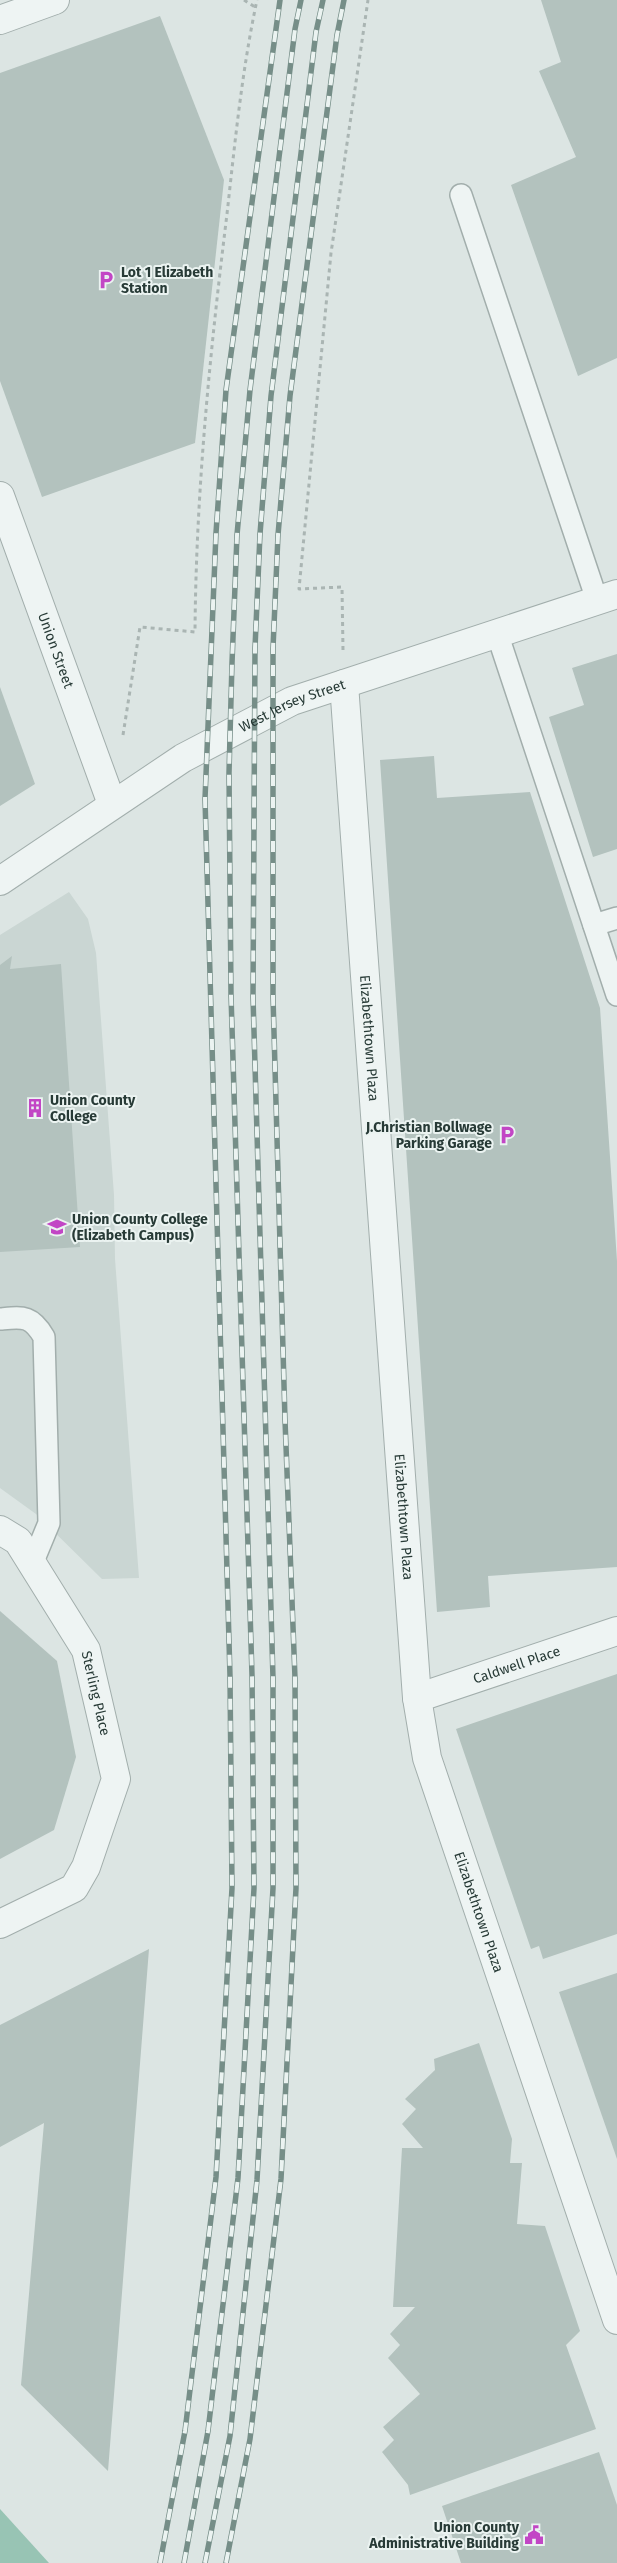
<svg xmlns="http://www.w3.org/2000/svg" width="617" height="2563" viewBox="0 0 617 2563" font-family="'Fira Sans',sans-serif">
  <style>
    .built { fill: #cad6d3 }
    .water { fill: #98c4b4 }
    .building { fill: #b3c2be }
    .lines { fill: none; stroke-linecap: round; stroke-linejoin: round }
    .service-casing { stroke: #a2aeac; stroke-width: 24 }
    .minor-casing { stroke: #a2aeac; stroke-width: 30 }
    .tertiary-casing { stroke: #a2aeac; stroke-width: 30 }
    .path { stroke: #aab5b3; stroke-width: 3; stroke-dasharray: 4 4; stroke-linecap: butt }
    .service { stroke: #eef4f3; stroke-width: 21 }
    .minor { stroke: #eef4f3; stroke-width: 28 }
    .tertiary { stroke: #eef4f3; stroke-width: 28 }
    .rail-casing { stroke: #768e88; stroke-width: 5.5 }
    .rail { stroke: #ebf3f1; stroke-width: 4; stroke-dasharray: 11; stroke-linecap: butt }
    .labels { text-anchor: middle; stroke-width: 4; stroke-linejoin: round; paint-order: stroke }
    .poi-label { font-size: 14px; font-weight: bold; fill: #273a36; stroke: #ebf3f1; text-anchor: start }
    .street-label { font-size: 14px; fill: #273a36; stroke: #ebf3f1 }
  </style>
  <rect width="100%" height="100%" fill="#dce5e3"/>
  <!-- built -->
  <path class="built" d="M69,892l19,27 8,34 18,242 1,64 24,319 -37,1 -66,-65 -36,-26v-553z"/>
  <!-- water -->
  <path class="water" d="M0,2509l49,54h-49z"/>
  <!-- building -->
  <g class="building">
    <path d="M541,0h76v358l-39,18 -67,-191 65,-28 -37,-86 22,-9z"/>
    <path d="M160,16l64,164 -29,263 -153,54 -42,-116v-308z"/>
    <path d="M617,654v195l-24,8 -44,-140 35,-12 -12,-37z"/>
    <path d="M0,687l35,97 -35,22z"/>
    <path d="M434,756l3,42 93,-6 70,216 17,253v306l-129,9 2,31 -53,5 -57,-852z"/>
    <path d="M12,956l-2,13 51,-5 19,283 -80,5v-287z"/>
    <path d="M0,1611l57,50 19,96 -22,73 -54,29z"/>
    <path d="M617,1674v260l-74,25 -4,-13 -8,3 -75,-220z"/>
    <path d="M149,1949l-41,522 -87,-86 23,-262 -44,24v-122z"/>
    <path d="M617,1973v186l-58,-167z"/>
    <path d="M479,2043l33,96 -2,24h12l-5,61 28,2 35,105 -14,14 30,84 -186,66 -2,-10 -26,-33 12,-12 -11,-13 37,-33 -32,-36 12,-13 -10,-11 25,-27h-22l9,-159h21l-21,-24 14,-15 -11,-10 30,-29 -1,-11z"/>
    <path d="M599,2452l18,53v58h-156l-19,-57z"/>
  </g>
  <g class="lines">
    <!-- service casing -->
    <g class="service-casing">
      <g id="service">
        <path d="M461,195l136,405"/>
        <path d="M497,633l120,362"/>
        <path d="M594,925l23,-7"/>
        <path d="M0,1319c23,-2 31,-4 44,18l5,186 -17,41"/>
      </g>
    </g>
    <!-- minor casing -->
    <g class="minor-casing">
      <g id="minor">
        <path id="s1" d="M0,496l112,308"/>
        <path id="s2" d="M344,684l73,1014 10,60 190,562"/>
        <path id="s3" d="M0,1530l18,11 68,109 30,129 -30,88 -12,21 -74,36"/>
        <path id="s4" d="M417,1698l200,-67"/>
      </g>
    </g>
    <!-- tertiary casing -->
    <g class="tertiary-casing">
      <g id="tertiary">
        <path d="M0,20l55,-20"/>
        <path id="s5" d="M0,881l183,-123 109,-57 325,-107"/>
      </g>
    </g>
    <!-- path -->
    <g class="path">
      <path d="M244,0l11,7"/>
      <path d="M343,650l-1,-63 -43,2 32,-336 37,-253"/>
      <path d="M123,735l17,-108 55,5c1,-140 15,-280 32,-418 8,-72 15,-144 30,-214"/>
    </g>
    <!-- service -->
    <use href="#service" class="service"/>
    <!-- minor -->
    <use href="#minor" class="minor"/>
    <!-- tertiary -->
    <use href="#tertiary" class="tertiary"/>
    <!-- rail casing -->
    <g class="rail-casing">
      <g id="rail">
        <path d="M160,2563l25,-132 31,-254 16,-289 -2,-212 -25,-877 11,-266 10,-143 54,-390"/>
        <path d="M184,2563l24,-132 30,-253 16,-290 -2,-213 -21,-680 -2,-222 3,-110 5,-128 13,-145 45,-361 6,-29"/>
        <path d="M205,2563l25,-127 27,-256 16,-292v-210l-20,-681 2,-349 5,-114 11,-138 45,-364 7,-32"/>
        <path d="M226,2563l24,-124 31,-260 15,-291 -1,-210 -10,-258 -12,-423v-349l5,-113 12,-139 47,-361 7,-35"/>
      </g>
    </g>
    <!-- rail -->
    <use href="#rail" class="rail"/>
  </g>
  <!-- icons -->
  <defs>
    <g id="parking-bare" transform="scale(1.5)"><path d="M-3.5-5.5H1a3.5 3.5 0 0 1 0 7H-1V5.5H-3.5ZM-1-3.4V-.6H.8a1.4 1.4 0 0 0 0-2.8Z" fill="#c246c5" stroke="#ebf3f1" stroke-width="2.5" paint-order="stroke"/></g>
    <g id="building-bare" transform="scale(1.5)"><path d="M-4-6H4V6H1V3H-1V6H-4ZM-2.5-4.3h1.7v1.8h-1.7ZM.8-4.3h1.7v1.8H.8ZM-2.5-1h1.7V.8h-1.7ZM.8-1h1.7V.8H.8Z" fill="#c246c5" stroke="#ebf3f1" stroke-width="2.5" paint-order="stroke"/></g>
    <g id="university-bare" transform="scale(1.5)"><path d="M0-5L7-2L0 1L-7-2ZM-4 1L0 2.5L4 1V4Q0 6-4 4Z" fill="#c246c5" stroke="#ebf3f1" stroke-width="2.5" paint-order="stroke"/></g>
    <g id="civic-bare" transform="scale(1.5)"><path d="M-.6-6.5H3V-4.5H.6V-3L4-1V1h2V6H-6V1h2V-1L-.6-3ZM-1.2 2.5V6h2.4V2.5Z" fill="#c246c5" stroke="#ebf3f1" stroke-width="2.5" paint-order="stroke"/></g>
  </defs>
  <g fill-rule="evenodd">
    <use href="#parking-bare" x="106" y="280"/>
    <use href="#building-bare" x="35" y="1108"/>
    <use href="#parking-bare" x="507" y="1135"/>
    <use href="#university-bare" x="57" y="1227"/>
    <use href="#civic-bare" x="534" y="2535"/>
  </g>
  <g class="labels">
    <!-- poi labels -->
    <g class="poi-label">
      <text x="121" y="277">Lot 1 Elizabeth<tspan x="121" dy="16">Station</tspan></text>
      <text x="50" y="1105">Union County<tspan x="50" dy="16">College</tspan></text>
      <text x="492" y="1132" text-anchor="end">J.Christian Bollwage<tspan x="492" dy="16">Parking Garage</tspan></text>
      <text x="72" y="1224">Union County College<tspan x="72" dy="16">(Elizabeth Campus)</tspan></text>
      <text x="519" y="2532" text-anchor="end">Union County<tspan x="519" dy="16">Administrative Building</tspan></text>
    </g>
    <!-- street labels -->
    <g class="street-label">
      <text dy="5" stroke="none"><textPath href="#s1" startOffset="164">Union Street</textPath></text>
      <text dy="5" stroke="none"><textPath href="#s5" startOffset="342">West Jersey Street</textPath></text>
      <text dy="5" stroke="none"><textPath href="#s2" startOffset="355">Elizabethtown Plaza</textPath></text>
      <text dy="5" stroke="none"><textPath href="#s2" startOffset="835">Elizabethtown Plaza</textPath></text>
      <text dy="5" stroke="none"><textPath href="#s4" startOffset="105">Caldwell Place</textPath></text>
      <text dy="5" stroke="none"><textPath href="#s3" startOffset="194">Sterling Place</textPath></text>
      <text dy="5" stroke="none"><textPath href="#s2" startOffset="1240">Elizabethtown Plaza</textPath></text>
    </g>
  </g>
</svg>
